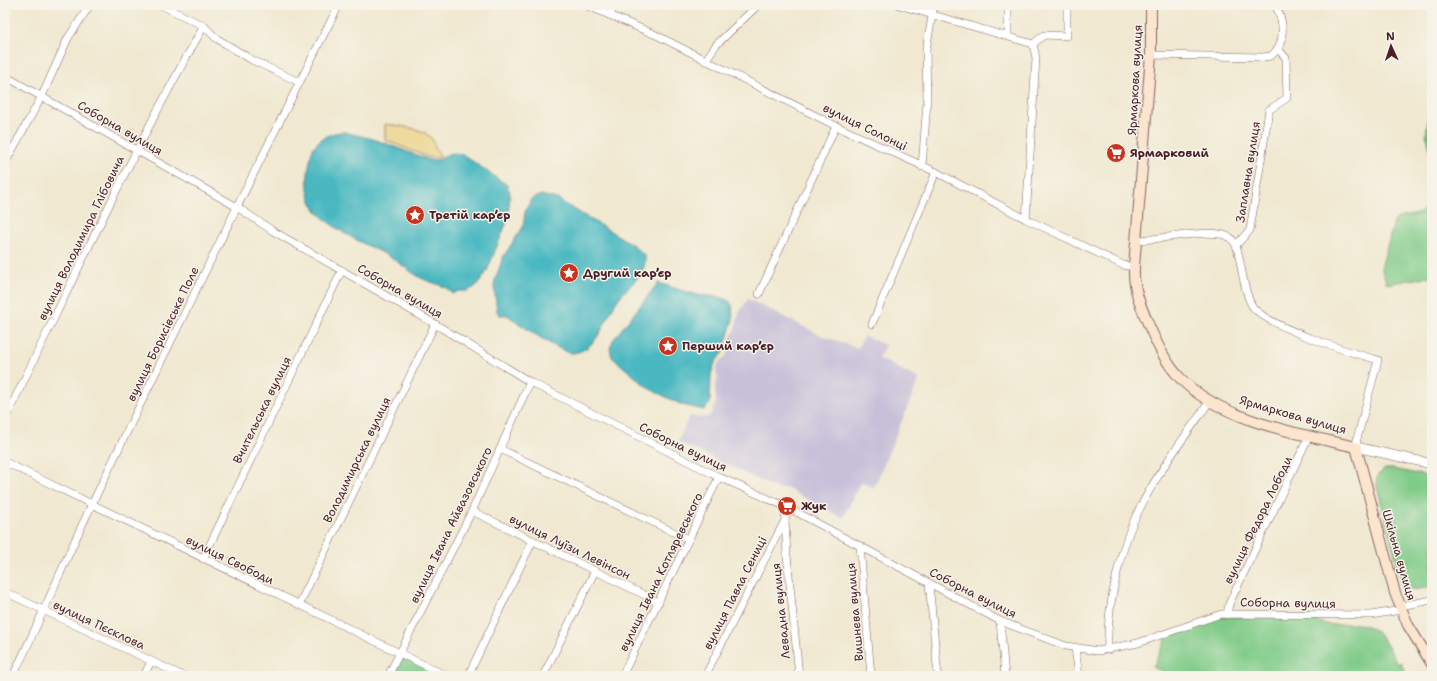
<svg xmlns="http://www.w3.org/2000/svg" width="1437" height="681" viewBox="0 0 1437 681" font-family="'Shantell Sans',sans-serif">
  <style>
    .industrial { fill: #c7c0d9 }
    .green { fill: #80cb88; stroke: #65755a }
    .sand { fill: #eeda9e; stroke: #9c7c64 }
    .water { fill: #49b8c1; stroke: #4a6c76 }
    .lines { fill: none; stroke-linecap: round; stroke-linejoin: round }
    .minor-casing { stroke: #846565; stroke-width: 8 }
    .tertiary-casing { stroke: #846565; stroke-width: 10 }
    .secondary-casing { stroke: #846565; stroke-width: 12 }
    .minor { stroke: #fff; stroke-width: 7 }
    .tertiary { stroke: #fff; stroke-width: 9 }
    .secondary { stroke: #fbe5cf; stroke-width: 10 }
    .labels { text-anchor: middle; stroke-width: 3; stroke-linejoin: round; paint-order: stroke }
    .street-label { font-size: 12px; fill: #4a1f2b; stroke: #f7f3e8 }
    .poi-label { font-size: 12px; font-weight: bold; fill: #4a1f2b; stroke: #f7f3e8; text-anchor: start }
  </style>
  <rect width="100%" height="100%" fill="#f7f3e8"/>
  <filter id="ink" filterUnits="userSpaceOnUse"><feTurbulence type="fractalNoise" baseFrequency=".025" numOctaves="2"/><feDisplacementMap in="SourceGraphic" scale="8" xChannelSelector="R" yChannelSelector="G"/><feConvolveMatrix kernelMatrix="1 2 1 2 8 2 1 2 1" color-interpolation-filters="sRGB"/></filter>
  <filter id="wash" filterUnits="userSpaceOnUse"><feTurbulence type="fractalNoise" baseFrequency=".012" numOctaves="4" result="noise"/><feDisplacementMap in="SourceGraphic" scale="16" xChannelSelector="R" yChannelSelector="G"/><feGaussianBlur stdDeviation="0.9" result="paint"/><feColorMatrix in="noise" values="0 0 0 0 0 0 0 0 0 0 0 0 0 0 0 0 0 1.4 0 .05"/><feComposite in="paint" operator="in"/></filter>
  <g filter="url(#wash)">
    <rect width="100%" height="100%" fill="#f0e8d0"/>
    <!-- industrial -->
    <path class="industrial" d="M748,299l72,36 38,13 6,-12 21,9 -7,13 41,21 -45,109 -13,-6 -18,36 -57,-30 -8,1 -100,-47 11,-26 13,2 6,-1 4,-4 4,-11 -1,-13 3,-12 -2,-4 2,-10 9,-8 4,-14 -1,-4 4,-5 5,-19z"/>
    <!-- green -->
    <g class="green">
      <path d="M1432,94v62l-6,-22z"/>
      <path d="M1432,199v77l-45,8 -6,-16 14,-49 26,-6z"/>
      <path d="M1385,469h8l39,8v109c-11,2 -22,8 -30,-3l-26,-100 2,-8z"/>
      <path d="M1220,617h90c20,15 38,2 57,9 14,4 23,26 31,38l3,-2 5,14h-235l-18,-9 14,-30z"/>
      <path d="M401,655l43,21h-54z"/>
    </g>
    <!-- sand -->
    <path class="sand" d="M385,124c16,3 50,3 50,25l6,7 -1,2 -12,-1 -43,-17z"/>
    <!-- water -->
    <g class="water">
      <path d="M344,132l29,7 57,21h10l8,-6 8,-1 9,3 42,29 3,8 -2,26 -21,52 -8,12 -4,4 -8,4h-9l-5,3c-7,-9 -22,-11 -32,-16 -13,-7 -23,-17 -36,-24 -21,-10 -61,-28 -72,-49 -9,-16 -5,-37 -1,-54 4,-12 20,-19 32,-19z"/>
      <path d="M541,195l16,4 78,47 10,10c3,19 -19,31 -28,45 -12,17 -18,49 -44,52 -11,1 -55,-30 -66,-38h-8l-2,-4 -3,-24 1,-7 8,-23 20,-30 2,-15 6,-13z"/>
      <path d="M658,283l39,12 23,2 9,4 3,4 1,14 -10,33 -8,11 -4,11 -1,30 -6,6 -22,-5 -34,-17 -36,-31 -2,-8 3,-9z"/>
    </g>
  </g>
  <g filter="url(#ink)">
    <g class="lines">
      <!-- minor casing -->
      <g class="minor-casing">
        <g id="minor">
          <path d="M161,5l43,21 12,12 36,22 47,22"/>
          <path d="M586,5l70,30 180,91 100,46 90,47 97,46 11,2"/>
          <path d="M899,5l134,39"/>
          <path d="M925,5l8,10"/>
          <path d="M1008,5v31"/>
          <path d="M1275,5c8,14 10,29 3,44l8,9 1,40 -18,12 -19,120 -14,15c6,18 6,41 15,59 11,22 102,49 127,56l-21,79 -1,8"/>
          <path d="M609,15l7,-10"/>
          <path d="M1151,55l112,2 8,-1 7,-7"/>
          <path d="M705,61l11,-16 42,-40"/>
          <path d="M5,76l232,131 36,24 162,93 95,58 189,95 68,30 213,114 66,25 32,5 40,-8 83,-29 150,1 30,-5"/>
          <path d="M5,163l37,-67 26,-58 22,-33"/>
          <path d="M922,167l5,-65 -1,-52 8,-45"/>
          <path d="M1026,219l10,-161 -3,-14 11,-9 23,1v-31"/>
          <path d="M1136,240c23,1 76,-14 95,-2l5,7"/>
          <path d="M759,294l77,-168"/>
          <path d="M872,324l64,-152"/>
          <path d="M5,419c65,-132 126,-266 199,-393"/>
          <path d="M500,449l188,90"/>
          <path d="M5,462l442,214"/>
          <path d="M787,507l-2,13 2,35 12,121"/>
          <path d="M472,511l187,91"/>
          <path d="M860,546l11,130"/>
          <path d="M203,559l139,-289"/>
          <path d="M929,583l9,93"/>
          <path d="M5,592l178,84"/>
          <path d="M299,605l136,-281"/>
          <path d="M1400,606l32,-6"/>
          <path d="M1227,614l2,-10 80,-168"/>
          <path d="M1000,621l5,55"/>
          <path d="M1075,648l4,28"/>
          <path d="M1108,650c-2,-42 13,-106 32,-142 19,-38 46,-73 70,-107"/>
          <path d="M13,676c28,-57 52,-116 80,-174 80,-166 161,-332 246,-497"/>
          <path d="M144,676l7,-15"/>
          <path d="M388,676l84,-165 58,-129"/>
          <path d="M468,676l65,-136"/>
          <path d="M543,676l52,-105"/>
          <path d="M622,676l97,-199"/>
          <path d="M705,676l80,-156"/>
        </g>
      </g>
      <!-- tertiary casing -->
      <g class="tertiary-casing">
        <path id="tertiary" d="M1356,447l76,17"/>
      </g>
      <!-- secondary casing -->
      <g class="secondary-casing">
        <path id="secondary" d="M1151,5v50l-17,212c-1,23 7,40 16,61 8,18 16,35 30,50 41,43 120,56 176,69l39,146 13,32 24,39"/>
      </g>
      <!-- minor -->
      <use href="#minor" class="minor"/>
      <!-- tertiary -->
      <use href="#tertiary" class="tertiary"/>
      <!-- secondary -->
      <use href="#secondary" class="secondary"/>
    </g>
  </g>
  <!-- icons -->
  <defs>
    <g id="supermarket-disc" transform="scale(1)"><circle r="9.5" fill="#c8321e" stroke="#f7f3e8"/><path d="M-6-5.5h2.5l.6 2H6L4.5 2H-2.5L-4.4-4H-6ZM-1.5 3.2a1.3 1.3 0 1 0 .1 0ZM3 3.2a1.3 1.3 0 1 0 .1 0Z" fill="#fff"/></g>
    <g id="sight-disc" transform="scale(1)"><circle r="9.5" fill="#c8321e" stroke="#f7f3e8"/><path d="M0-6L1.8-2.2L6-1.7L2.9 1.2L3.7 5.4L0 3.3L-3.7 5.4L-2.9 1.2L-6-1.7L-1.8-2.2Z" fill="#fff"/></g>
  </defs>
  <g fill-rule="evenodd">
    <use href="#supermarket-disc" x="1116" y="153"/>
    <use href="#sight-disc" x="415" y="215"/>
    <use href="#sight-disc" x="569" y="273"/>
    <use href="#sight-disc" x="668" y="346"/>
    <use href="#supermarket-disc" x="787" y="506"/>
  </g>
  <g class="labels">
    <!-- street labels -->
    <g class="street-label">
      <text transform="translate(1135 80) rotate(-87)" y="4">Ярмаркова вулиця</text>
      <text transform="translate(865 127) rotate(26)" y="4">вулиця Солонці</text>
      <text transform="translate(120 128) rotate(30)" y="4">Соборна вулиця</text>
      <text transform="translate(1248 172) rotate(-81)" y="4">Заплавна вулиця</text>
      <text transform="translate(81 238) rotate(-64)" y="4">вулиця Володимира Глібовича</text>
      <text transform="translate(400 291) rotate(30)" y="4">Соборна вулиця</text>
      <text transform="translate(163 334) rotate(-64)" y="4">вулиця Борисівське Поле</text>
      <text transform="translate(262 410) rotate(-64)" y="4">Вчительська вулиця</text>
      <text transform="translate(1293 415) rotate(16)" y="4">Ярмаркова вулиця</text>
      <text transform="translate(683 447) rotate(26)" y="4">Соборна вулиця</text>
      <text transform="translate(357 460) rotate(-64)" y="4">Володимирська вулиця</text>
      <text transform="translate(1258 520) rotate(-64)" y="4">вулиця Федора Лободи</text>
      <text transform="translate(451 525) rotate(-64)" y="4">вулиця Івана Айвазовського</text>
      <text transform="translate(570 547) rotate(26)" y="4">вулиця Луїзи Левінсон</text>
      <text transform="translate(1399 555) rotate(74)" y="4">Шкільна вулиця</text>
      <text transform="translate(230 560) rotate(26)" y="4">вулиця Свободи</text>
      <text transform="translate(661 572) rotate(-64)" y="4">вулиця Івана Котляревського</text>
      <text transform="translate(735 593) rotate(-63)" y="4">вулиця Павла Сениці</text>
      <text transform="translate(973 593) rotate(27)" y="4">Соборна вулиця</text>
      <text transform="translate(1288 603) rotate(1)" y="4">Соборна вулиця</text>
      <text transform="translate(781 611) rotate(-96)" y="4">Левадна вулиця</text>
      <text transform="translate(855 612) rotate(-95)" y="4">Вишнева вулиця</text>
      <text transform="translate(99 625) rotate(25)" y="4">вулиця Пєсклова</text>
    </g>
    <!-- poi labels -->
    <g class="poi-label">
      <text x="1130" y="157">Ярмарковий</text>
      <text x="429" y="219">Третій кар’єр</text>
      <text x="583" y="277">Другий кар’єр</text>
      <text x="682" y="350">Перший кар’єр</text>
      <text x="801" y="510">Жук</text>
    </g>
  </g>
  <!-- margin -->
  <rect width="1437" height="681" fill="none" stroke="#f7f3e8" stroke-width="20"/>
  <!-- north arrow -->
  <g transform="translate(1391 46) rotate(357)" stroke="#f7f3e8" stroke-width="3" paint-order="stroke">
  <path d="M0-3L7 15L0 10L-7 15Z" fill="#4a1f2b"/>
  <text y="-6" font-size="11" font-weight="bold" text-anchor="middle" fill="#4a1f2b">N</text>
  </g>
</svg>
